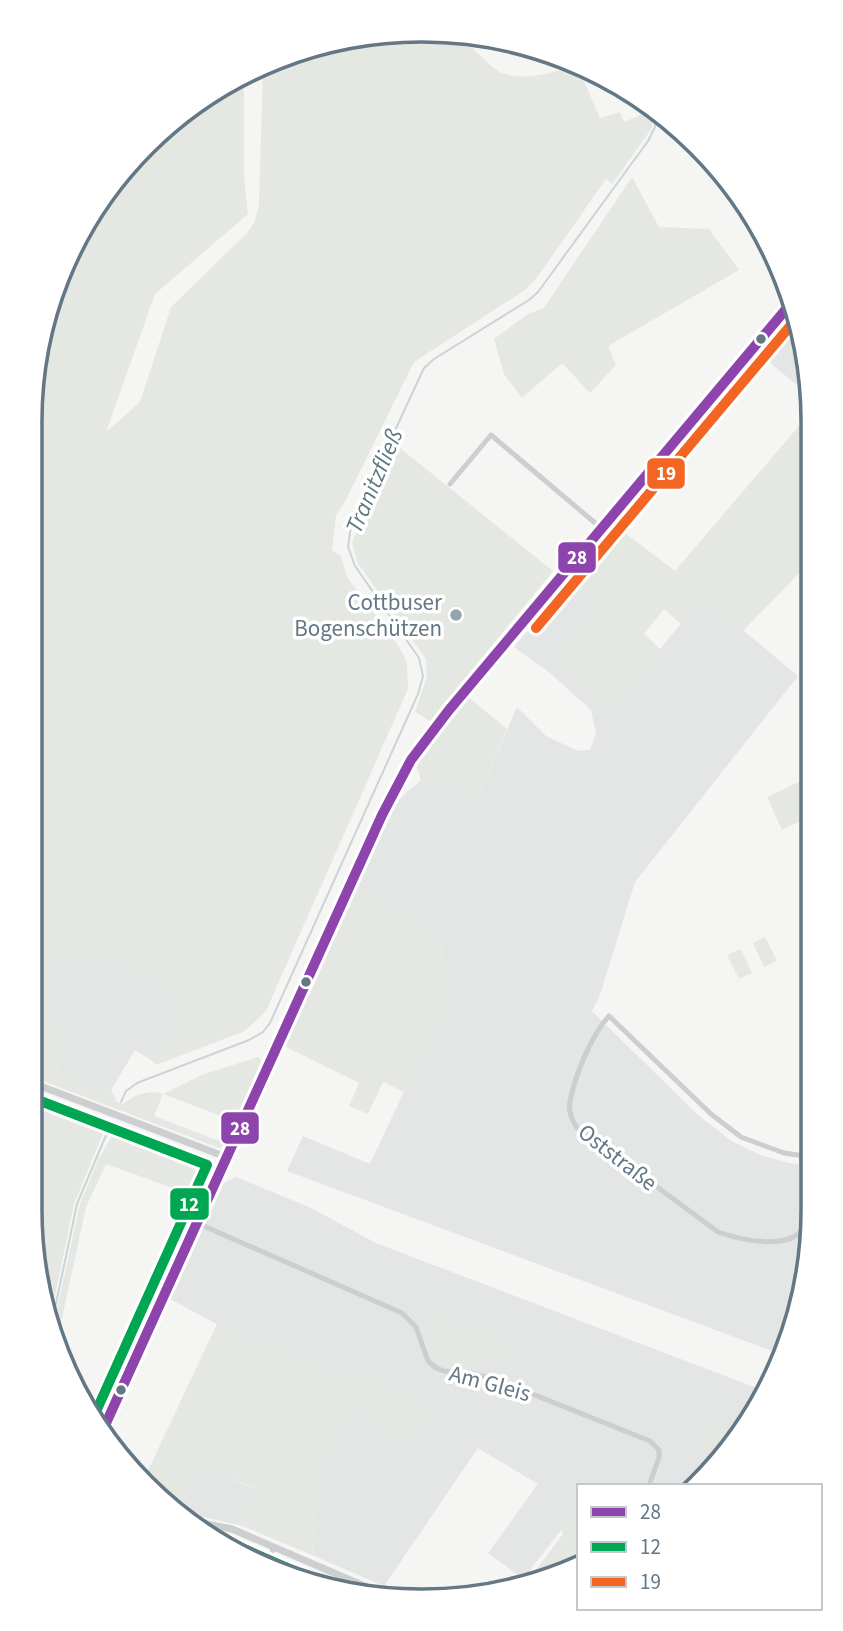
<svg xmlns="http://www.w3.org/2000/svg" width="843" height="1631" viewBox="0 0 843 1631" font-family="'Source Sans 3',sans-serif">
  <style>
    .built { fill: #e4e5e5 }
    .green { fill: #e5e8e2 }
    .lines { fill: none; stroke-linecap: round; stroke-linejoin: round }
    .stream { stroke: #cbd4d6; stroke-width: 2 }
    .minor { stroke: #cccecf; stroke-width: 5 }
    .tertiary { stroke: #cccecf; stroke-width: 7 }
    .bus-1-casing { stroke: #fff; stroke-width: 16 }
    .bus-2-casing { stroke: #fff; stroke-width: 16 }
    .bus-3-casing { stroke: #fff; stroke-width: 16 }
    .bus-1 { stroke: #8e44ad; stroke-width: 10 }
    .bus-2 { stroke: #00a651; stroke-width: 10 }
    .bus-3 { stroke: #f26522; stroke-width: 10 }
    .bus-dot { fill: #647785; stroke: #fff; stroke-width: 2.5 }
    .poi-dot { fill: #97a3ac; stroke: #fff; stroke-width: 2.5 }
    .labels { text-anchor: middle; stroke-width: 7; stroke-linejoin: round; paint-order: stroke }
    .poi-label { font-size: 23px; fill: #647785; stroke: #fff; text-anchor: end }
    .street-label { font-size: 23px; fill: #647785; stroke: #fff }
    .water-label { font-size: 24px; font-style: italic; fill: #607981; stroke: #fff }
    .rim { fill: none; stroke: #647785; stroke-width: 3.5 }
    .line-badge { stroke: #fff; stroke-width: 2.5 }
    .badge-label { font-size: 19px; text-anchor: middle; font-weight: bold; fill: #fff }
  </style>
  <rect width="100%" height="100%" fill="#f5f5f4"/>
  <!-- built -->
  <g class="built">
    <path d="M795,316l15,54v26l-48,-40z"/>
    <path d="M570,581l30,24 12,102 91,-110 95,79 -163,206 -35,113 -8,16 106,104 35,27 30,14 26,7 23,3v69l-32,119 -493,-183 16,-35 67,28 47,-100 32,-61 -9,-68 -31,-13 -32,-27 -21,-10 32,-76 33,-29 58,16 38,-89 29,29 32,15 12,-1 6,-16 -5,-24 -41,-37 -36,-26z"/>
    <path d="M106,952l71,37 -6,42 -23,27 -13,-8 -24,40 -52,-18 -12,-112z"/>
    <path d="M236,1177l73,30 67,36 391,149 -68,94h-120v21l-56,72 -35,-26 50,-69 -60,-36 -94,138 -72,-31 6,-87 38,-64 74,11 -5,-3 -9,-13 -59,-32 -16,24 -171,-92 51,-115z"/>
    <path d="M202,1465l51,23 -11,38 -63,-15z"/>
    <path d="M280,1557l80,35 -40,-4 -50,-23 2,-5z"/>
  </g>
  <!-- green -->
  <g class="green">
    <path d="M448,31l10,2c11,11 31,34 44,40 23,9 53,-1 75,-8l23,53 20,-6 4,10 24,-10 1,-6 5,4 -2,18 -40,56 -6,-5 -70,100 -11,11 -111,72 -68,138 -10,15 -4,35 9,6 6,21 52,70 8,15 1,27 -142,322 -21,20 -89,34 -8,-7 23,-27 5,-42 -70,-37 -58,8 11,112 52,18 6,12 6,2c10,-9 27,-15 40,-10l41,-20 54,-17 3,4 -24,61 -74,-28 -9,22 73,28 -8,4 -189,-72 1,-680 31,-118 16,-40 86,-111 80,-47v98l4,36 -93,80 -49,138 34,-30 31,-95 76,-74 8,-12 4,-17 4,-134 33,-20z"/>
    <path d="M632,177l27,50 50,2 30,41 -131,76 8,19 -26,28 -28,-30 -40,35 -18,-24 -10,-35 34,-25 16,-6z"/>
    <path d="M810,413v149l-67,69 -40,-33 -22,26 -17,-15 -20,25 16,15 -48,58 -56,-50 43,-52 -29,-24 46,-55 59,45z"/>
    <path d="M400,448l153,123 -123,150 -15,-9 12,-36 -1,-17 -69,-97 -5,-20z"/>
    <path d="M467,696l40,33 -28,67 -58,-16 -7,-20z"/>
    <path d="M811,776v40l-29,14 -15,-33z"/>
    <path d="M356,885l21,9 32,28 31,13 9,68 -45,89 -21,-10 -15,32 -19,-8 10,-23 -77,-38z"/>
    <path d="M765,937l12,24 -13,6 -11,-24z"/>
    <path d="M741,949l11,24 -13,6 -12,-24z"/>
    <path d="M30,1094l74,29 2,3 -32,78 -25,120 -19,-115z"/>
    <path d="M116,1129l97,39 -2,3 2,7 -10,21 -97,-35 -20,43 -30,139 -5,-9 29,-133 18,-44z"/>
    <path d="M439,1316l16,4 48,19 3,9 -1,6c-25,14 -63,23 -78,-6 9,-9 12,-16 7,-29z"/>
    <path d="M217,1324l130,57 10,-14 59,32 9,12 5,4 -26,33 -48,-44 -38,64 -6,87 -70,-29 11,-39 -51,-21 -23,45 -35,-32z"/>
    <path d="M707,1423l24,5 6,5 -15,20 -23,-7z"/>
    <path d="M579,1507v60l-7,4 -45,11 36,-48 -2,-4z"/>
    <path d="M199,1531l27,5 37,15 2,3 -1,8 -60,-27z"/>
  </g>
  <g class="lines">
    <!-- stream -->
    <g class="stream">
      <path d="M121,1102l5,-11 11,-8 112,-43 14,-8 7,-9 148,-329 5,-18 -4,-18 -64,-92 -7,-19 3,-22 73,-157 10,-9 95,-59 9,-8 110,-151 7,-14 2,-16"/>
      <path d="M50,1332l27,-128 33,-78"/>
    </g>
    <!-- minor -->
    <g class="minor">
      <path d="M450,484l41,-49 110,93"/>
      <path d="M801,1156c2,19 8,41 6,60 -2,38 -65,25 -89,16l-141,-104c-5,-8 -9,-17 -7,-26 4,-25 22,-68 39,-86l102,98 30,23 43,16 28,4"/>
      <path d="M197,1223l205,90 14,14 12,34 8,7 8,3 27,2 29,8 150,60 9,9v7l-10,29"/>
      <path d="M267,1564l7,-17"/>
    </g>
    <!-- tertiary -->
    <g class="tertiary">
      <path d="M30,1082l196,75"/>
      <path d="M102,1432l171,-381 109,-236 29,-55 38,-50 343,-408"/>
      <path d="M187,1520l45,9 151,65"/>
    </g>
    <!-- bus-1 casing -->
    <g class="bus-1-casing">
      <path id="bus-1" d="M102,1432l280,-617 29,-55 38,-50 343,-408"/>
    </g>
    <!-- bus-2 casing -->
    <g class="bus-2-casing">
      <g id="bus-2">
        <path d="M30,1097l177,68 -113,251"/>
        <path d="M213,1540l15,2 110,48"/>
      </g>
    </g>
    <!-- bus-3 casing -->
    <g class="bus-3-casing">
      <path id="bus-3" d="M536,628l260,-309"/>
    </g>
    <!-- bus-1 -->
    <use href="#bus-1" class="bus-1"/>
    <!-- bus-2 -->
    <use href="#bus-2" class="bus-2"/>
    <!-- bus-3 -->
    <use href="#bus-3" class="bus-3"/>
  </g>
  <!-- markers -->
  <g class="bus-dot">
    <circle cx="761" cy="339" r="6"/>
    <circle cx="306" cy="982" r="6"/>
    <circle cx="121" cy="1390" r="6"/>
  </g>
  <circle class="poi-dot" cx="456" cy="615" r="7"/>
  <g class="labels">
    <!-- poi labels -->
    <g class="poi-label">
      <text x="442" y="610">Cottbuser<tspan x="442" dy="26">Bogenschützen</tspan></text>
    </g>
    <!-- street labels -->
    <g class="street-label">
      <text transform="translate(618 1157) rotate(38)" y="8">Oststraße</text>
      <text transform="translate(490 1383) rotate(15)" y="8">Am Gleis</text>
    </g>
    <!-- water labels -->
    <g class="water-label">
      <text transform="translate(374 481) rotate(-67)" y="8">Tranitzfließ</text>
    </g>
  </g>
  <!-- crop -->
  <path d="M0 0H843V1631H0ZM421 42H422A379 379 0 0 1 801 421V1210A379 379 0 0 1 422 1589H421A379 379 0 0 1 42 1210V421A379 379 0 0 1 421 42Z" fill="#fff" fill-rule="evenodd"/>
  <path class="rim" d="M421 42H422A379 379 0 0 1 801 421V1210A379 379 0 0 1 422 1589H421A379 379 0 0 1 42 1210V421A379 379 0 0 1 421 42Z"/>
  <g class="line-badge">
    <rect x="646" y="457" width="40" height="33" rx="7" fill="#f26522"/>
    <rect x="557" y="541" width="40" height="33" rx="7" fill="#8e44ad"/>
    <rect x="220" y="1111" width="40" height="34" rx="7" fill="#8e44ad"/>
    <rect x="169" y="1187" width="41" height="34" rx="7" fill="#00a651"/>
  </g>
  <g class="badge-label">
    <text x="666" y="480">19</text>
    <text x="577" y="564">28</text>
    <text x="240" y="1135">28</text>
    <text x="189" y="1211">12</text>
  </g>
  <!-- legend -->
  <rect x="577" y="1484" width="245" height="126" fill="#ffffff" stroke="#c1c9ce" stroke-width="2"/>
  <rect x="591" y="1507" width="35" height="10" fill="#8e44ad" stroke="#c1c9ce" stroke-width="2"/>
  <text x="640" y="1519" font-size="21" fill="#647785">28</text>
  <rect x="591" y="1542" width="35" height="10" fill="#00a651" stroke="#c1c9ce" stroke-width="2"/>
  <text x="640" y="1554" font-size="21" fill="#647785">12</text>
  <rect x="591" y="1577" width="35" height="10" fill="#f26522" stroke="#c1c9ce" stroke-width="2"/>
  <text x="640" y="1589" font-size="21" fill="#647785">19</text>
</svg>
